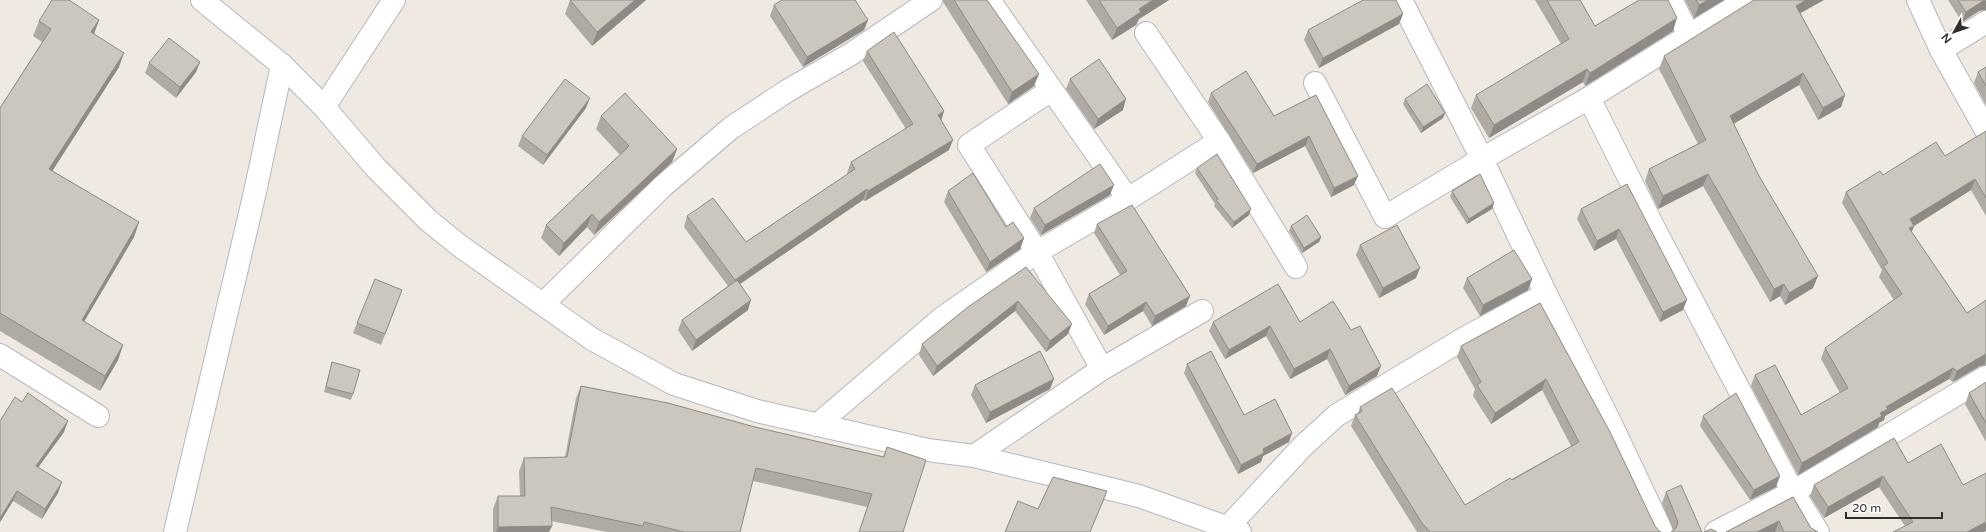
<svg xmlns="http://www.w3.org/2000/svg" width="1986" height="532" viewBox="0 0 1986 532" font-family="'Varela Round',sans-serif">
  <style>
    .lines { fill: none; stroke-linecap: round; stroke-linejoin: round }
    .street-casing { stroke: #b4b7c1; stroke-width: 24 }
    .secondary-casing { stroke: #b4b7c1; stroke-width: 24 }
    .street { stroke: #fff; stroke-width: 22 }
    .secondary { stroke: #fff; stroke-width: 22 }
    .wall { fill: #afaba4 }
    .shaded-wall { fill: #8e8b86 }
    .building { fill: #cbc7bf; stroke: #8e8b86 }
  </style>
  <rect width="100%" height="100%" fill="#efe9e1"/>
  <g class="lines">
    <!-- street casing -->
    <g class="street-casing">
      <g id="street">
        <path d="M989,0l139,199"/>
        <path d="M1401,0l81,159 64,135 66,132 50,106"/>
        <path d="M1671,0l18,35"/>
        <path d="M1918,0l23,50 45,80"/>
        <path d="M1146,33l73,108 77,126"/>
        <path d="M1941,50l45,-28"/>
        <path d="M1315,83l70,134 97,-58 107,-61 157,-98"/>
        <path d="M1051,90l-82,55 68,107 65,117"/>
        <path d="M1589,98l66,132 138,262 25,40"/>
        <path d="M324,107l70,-107"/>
        <path d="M543,304l120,-118 68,-58 56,-37 64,-37 80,-54"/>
        <path d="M0,355l98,61"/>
        <path d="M817,425l125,-107 95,-66 91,-53 91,-58"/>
        <path d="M974,456l128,-87 100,-58"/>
        <path d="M1228,527l74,-80 35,-32 126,-76 83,-45"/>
        <path d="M175,532l80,-340 27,-127"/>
        <path d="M1716,532l77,-40 193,-115"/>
      </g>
    </g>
    <!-- secondary casing -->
    <g class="secondary-casing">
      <path id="secondary" d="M202,0l80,65 42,42 52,61 53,53 31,25 132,93 82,45 83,27 171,39 46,6 165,40 101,36"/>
    </g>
    <!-- street -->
    <use href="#street" class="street"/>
    <!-- secondary -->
    <use href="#secondary" class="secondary"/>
  </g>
  <!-- wall -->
  <g class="wall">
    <path d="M570,0h76l-54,46 -27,-32z"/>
    <path d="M943,0h44l47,86 -26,18 -65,-102z"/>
    <path d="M1086,0h83l-30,19 -3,6 -24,15z"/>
    <path d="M1535,0h45l15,26 78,5 -88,55 -2,-4 -94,56 -18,-30 5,-13 85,-51z"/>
    <path d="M1685,0h39l-30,18z"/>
    <path d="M1948,0h38l-7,11 -17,11z"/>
    <path d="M774,5l94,15 -4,10 -61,37 -33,-51z"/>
    <path d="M1800,13l45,82 -4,12 -23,13 -19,-35 -66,39 80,164 -28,17 -5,-9 -10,6 -67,-116 -45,23 -13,-28 4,-12 49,-25 -39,-75 5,-13z"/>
    <path d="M1403,14l-4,10 -80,44 -15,-28 4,-10z"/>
    <path d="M99,20l-5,13 25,34 -67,104 87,51 -5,15 -50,85 39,23 -5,15 -18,31 -100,-60v-223l42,-66 -9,-6 6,-15z"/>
    <path d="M867,51l77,60 -3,9 8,30 -84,51 -2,-1 -123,84 8,26 -56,41 -14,-21 4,-10 46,-34 -44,-59 3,-11 59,26 102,-68 -1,-1 4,-11 55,-33 -43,-68z"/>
    <path d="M200,62l-4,10 -20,26 -31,-25 4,-10z"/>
    <path d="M1986,67v38l-12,-22 4,-11z"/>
    <path d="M1070,79l53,31 -29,19 -28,-40z"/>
    <path d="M1211,93l63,23 42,-21 38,90 -23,12 -26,-51 -52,27 -45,-71z"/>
    <path d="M1405,99l40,14 -2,5 -22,15 -18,-29z"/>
    <path d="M586,108l-43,57 -25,-19 4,-10z"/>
    <path d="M601,116l76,33 -5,13 -78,73 -7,-8 -28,29 -18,-18 5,-13 74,-70 -24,-26z"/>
    <path d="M1986,131v85l-15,-26 -57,36 -3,6 56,81 19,-13v65l-6,1 -27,16 -4,-3 -64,37 -1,4 -5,3 -1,4 -80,48 -47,-89 4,-11 46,40 39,-22 -19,-34 4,-11 69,-48 -15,-23 3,-7 -40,-67 4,-11 37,-17 62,-19z"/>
    <path d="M1197,168l52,47 -17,13 -18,-22 1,-2 -20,-31z"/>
    <path d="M1627,184l56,126 -23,12 -44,-83 -22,12 -17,-32 4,-10z"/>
    <path d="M948,191l58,36 18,11 -4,11 -34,23 -42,-70z"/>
    <path d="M1452,191l42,12 -2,6 -25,15 -17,-27z"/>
    <path d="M1110,195l-69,40 -11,-17 4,-10z"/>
    <path d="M1097,224l89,82 -34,20 -9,-15 -39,24 -19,-31 4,-10 31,-19 -26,-42z"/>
    <path d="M1291,226l30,11 -2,5 -17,11 -13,-22z"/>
    <path d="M1360,245l56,33 -37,20 -23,-43z"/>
    <path d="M1026,267l42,67 -22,18 -31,-41 -82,65 -14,-21 3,-11z"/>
    <path d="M1467,278l65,1 -4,11 -48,26 -17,-28z"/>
    <path d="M398,301l-17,44 -28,-12 4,-10z"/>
    <path d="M1540,303l115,223 4,5 2,1h-244l-66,-106 4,-11 3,-2 2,-6 105,98 106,-59 -29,-56 -51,34 -18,-28 2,-7 -18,-32 4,-11z"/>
    <path d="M1213,322h87l77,54 -32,19 -18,-36 -37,20 -24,-43 -41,23 -16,-28z"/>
    <path d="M332,362l21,32 -2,6 -27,-8z"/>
    <path d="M1187,364l57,51 45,27 -26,14 -2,6 -23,12 -54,-101z"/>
    <path d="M1986,382v60l-21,-38 4,-11z"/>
    <path d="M975,385l75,4 -64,34 -15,-28z"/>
    <path d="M581,386l302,71 4,-10 16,85h-44l8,-25 -114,-26 -13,51h-133l-56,-11 1,5 -3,6h-56v-23l5,-13h22l-1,-25 5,-13 41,-1 11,-59z"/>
    <path d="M22,402l42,30 -26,35 20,26 -16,26 -29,-18 -13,21v-101z"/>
    <path d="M1703,416l73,71 -26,13 -50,-74z"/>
    <path d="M1908,463l76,69 -79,-6 -26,-39 -55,31 -14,-22 4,-11z"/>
    <path d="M1666,492l36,40 -29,-2 -11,-27z"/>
    <path d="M1793,497l18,31 7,4h-92z"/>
  </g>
  <!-- shaded-wall -->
  <g class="shaded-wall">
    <path d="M635,0h11l-54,46 5,-14z"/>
    <path d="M1153,0h16l-30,19 -3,6 -24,15 5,-12 22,-19z"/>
    <path d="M1708,0h16l-30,18 5,-13z"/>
    <path d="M1806,0h18l-32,18 4,-12z"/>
    <path d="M1983,1h3v9l-7,1 -17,11 4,-10z"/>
    <path d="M1403,14l-4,10 -80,44 4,-10z"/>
    <path d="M1677,18l-4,13 -88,55 5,-13z"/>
    <path d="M99,20l-5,14 -3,-2z"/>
    <path d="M868,20l-4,10 -61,37 4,-10z"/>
    <path d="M124,53l-5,14 -75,117 5,-15z"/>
    <path d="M200,62l-4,10 -20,26 4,-11z"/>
    <path d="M1587,69l-4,13 -94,56 5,-13z"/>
    <path d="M1803,73l-4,12 -74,44 5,-13z"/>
    <path d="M1039,74l-5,12 -26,18 4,-12z"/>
    <path d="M1845,95l-4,12 -23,13 5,-12z"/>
    <path d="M590,98l-4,10 -43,57 4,-10z"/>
    <path d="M1126,99l-3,11 -29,19 4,-10z"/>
    <path d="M944,111l-3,10 -3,-6z"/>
    <path d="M1445,113l-2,5 -22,15 2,-6z"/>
    <path d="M1309,136l-4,10 -52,27 4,-9z"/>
    <path d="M953,140l-4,10 -84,51 3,-10z"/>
    <path d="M677,149l-5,13 -78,73 5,-13z"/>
    <path d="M1708,174l-5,12 -45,23 5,-13z"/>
    <path d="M1358,176l-4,9 -23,12 3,-9z"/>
    <path d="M1975,179l-4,11 -57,36 -4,11 -5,2 5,-20z"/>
    <path d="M1114,185l-4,10 -69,40 4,-10z"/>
    <path d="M867,189l-4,11 -132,90 4,-10z"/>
    <path d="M1494,203l-2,6 -25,15 2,-5z"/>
    <path d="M1251,209l-2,6 -17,13 2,-6z"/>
    <path d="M592,214l-5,13 -28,29 5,-13z"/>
    <path d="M139,222l-5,15 -58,98 6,-15z"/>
    <path d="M1619,229l-3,10 -22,12 3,-10z"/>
    <path d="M1321,237l-2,5 -17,11 2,-5z"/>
    <path d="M1024,238l-4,11 -34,23 4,-10z"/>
    <path d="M1420,268l-4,10 -37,20 4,-10z"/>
    <path d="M1818,276l-5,12 -28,17 4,-12z"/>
    <path d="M1532,279l-4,11 -48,26 3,-11z"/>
    <path d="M1784,284l-4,12 -10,6 4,-13z"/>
    <path d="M1190,296l-4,10 -34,20 3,-10z"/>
    <path d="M751,300l-3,10 -56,41 4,-11z"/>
    <path d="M1687,300l-4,10 -23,12 3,-10z"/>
    <path d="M1018,301l-3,10 -82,65 4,-10z"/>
    <path d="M1146,302l-3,9 -39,24 4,-9z"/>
    <path d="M1072,324l-4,10 -22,18 4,-11z"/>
    <path d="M1270,326l-4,10 -41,23 4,-9z"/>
    <path d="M123,345l-5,15 -18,31 5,-15z"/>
    <path d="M1330,349l-3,10 -37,20 4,-10z"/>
    <path d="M1986,354l-1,11 -5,1 -27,16 4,-11 27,-16z"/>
    <path d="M1381,366l-4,10 -32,19 4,-9z"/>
    <path d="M1953,368l-4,11 -64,37 -1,4 -5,3 -1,4 -80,48 4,-12 78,-50 6,-6z"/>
    <path d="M1054,379l-4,10 -64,34 4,-11z"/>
    <path d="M1546,379l-4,11 -51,34 4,-11z"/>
    <path d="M68,421l-4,11 -32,44 4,-10z"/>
    <path d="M1292,433l-3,9 -26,14 -2,6 -23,12 3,-9 22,-16z"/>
    <path d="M1780,476l-4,11 -26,13 4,-10z"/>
    <path d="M1883,476l-4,11 -55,31 4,-11z"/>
    <path d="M62,482l-4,11 -16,26 3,-10z"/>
    <path d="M17,491l-4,10 -13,21v-4z"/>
    <path d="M1107,491l-4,11 -13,30z"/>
    <path d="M1779,521l-4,11h-18z"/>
    <path d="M1986,522v9l-2,1h-17z"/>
    <path d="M552,526l-3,6h-53l2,-5z"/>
  </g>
  <!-- building -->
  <g class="building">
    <path d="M52,0h17l30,20 -8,12 33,21 -75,116 90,53 -57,98 41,25 -18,31 -105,-63v-205l51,-79 -12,-8z"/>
    <path d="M570,0h65l-38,32z"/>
    <path d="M782,0h73l13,20 -61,37 -33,-52z"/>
    <path d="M954,0h33l52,74 -27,18z"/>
    <path d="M1099,0h54l-14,9 2,3 -24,16z"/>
    <path d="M1363,0h33l7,14 -80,44 -15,-28z"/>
    <path d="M1547,0h33l15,26 44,-26h29l9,18 -87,55 -3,-4 -93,56 -18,-30 93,-56z"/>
    <path d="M1696,0h12l-9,5z"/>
    <path d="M1754,0h52l-10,6 49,89 -22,13 -20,-35 -73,43 29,60 59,100 -29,17 -5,-9 -10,5 -66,-115 -45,22 -14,-27 57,-29 -42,-84z"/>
    <path d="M1958,0h28v1h-3l-17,11z"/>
    <path d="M894,32l50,79 -6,4 15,25 -85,51 -1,-2 -132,91 -48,-64 26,-18 33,44 109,-73 -4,-7 62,-38 -46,-73z"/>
    <path d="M169,38l31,24 -20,25 -31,-24z"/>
    <path d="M1099,59l27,40 -28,20 -28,-40z"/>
    <path d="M1986,67v19l-8,-14z"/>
    <path d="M1246,71l28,45 42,-21 42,81 -24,12 -25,-52 -52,28 -46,-71z"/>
    <path d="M565,79l25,19 -43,57 -25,-19z"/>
    <path d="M1427,84l18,29 -22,14 -18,-28z"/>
    <path d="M625,93l52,56 -78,73 -7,-8 -28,29 -18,-18 83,-79 -28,-30z"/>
    <path d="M1986,131v67l-11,-19 -65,40 4,7 -5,2 58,85 19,-13v54l-2,1 -27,16 -4,-3 -67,39 2,2 -8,4 2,3 -80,47 -47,-88 20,-10 26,50 47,-27 -23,-40 77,-54 -19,-28 5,-3 -42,-71 34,-21 3,4 53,-33 9,14z"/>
    <path d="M1217,154l34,55 -17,13 -18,-22 2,-1 -21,-31z"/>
    <path d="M1100,164l14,21 -69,40 -11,-17z"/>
    <path d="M973,173l33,54 7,-5 11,16 -34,24 -42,-71z"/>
    <path d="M1480,174l14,29 -25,16 -17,-28z"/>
    <path d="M1627,184l60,116 -24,12 -44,-83 -22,12 -16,-32z"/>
    <path d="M1132,205l58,91 -35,20 -9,-14 -38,24 -19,-32 38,-23 -30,-47z"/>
    <path d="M1307,215l14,22 -17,11 -13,-22z"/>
    <path d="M1397,225l23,43 -37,20 -23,-43z"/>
    <path d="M1514,250l18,29 -49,26 -16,-27z"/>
    <path d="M1026,267l46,57 -22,17 -32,-40 -81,65 -15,-22 46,-37z"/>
    <path d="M375,279l27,11 -17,44 -28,-11z"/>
    <path d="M737,280l14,20 -55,40 -14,-20z"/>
    <path d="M1278,284l22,38 33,-21 18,29 9,-4 21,40 -32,20 -19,-37 -36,20 -24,-43 -41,24 -16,-28z"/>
    <path d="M1540,303l70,129 45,94 4,5 2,1h-231l-8,-9 -67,-108 7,-4 -2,-4 32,-19 73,117 45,-27 2,2 67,-38 -33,-63 -51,34 -18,-28 4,-3 -20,-36z"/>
    <path d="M1040,351l14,28 -64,33 -15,-27z"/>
    <path d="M1211,351l33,64 31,-16 17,34 -29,16 1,4 -23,12 -54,-101z"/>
    <path d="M332,362l28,8 -7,24 -27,-7z"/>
    <path d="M1986,382v41l-17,-30z"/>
    <path d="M581,386l87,17 87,24 129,30 3,-10 39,13 -23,72h-44l13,-38 -116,-26 -16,64h-56l-40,-10 -1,4 -92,-19 1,19 -54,1v-31h27l-1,-38 43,-1z"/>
    <path d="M28,393l40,28 -32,45 26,16 -17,27 -28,-18 -17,27v-97l15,-24 7,5z"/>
    <path d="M1736,393l44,83 -26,14 -51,-74z"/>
    <path d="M1894,438l14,25 33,-19 22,41 23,-12v49l-19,10h-74l20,-10 -30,-46 -55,31 -14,-22z"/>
    <path d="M1053,477l54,14 -17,41h1h-86l13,-31 20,8z"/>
    <path d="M1681,485l21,47h-31l5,-4 2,-6 -12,-30z"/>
    <path d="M1793,497l18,31 7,4h-34l-5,-11 -22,11h-31z"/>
    <path d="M1711,529l6,3h-13z"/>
  </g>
  <!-- north arrow -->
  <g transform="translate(1954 32) rotate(230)" stroke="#ffffff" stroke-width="3" paint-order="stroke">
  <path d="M0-3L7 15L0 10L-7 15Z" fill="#2e2e2e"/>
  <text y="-6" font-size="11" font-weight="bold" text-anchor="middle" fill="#2e2e2e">N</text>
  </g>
  <!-- scale -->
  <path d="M1846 512v6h96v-6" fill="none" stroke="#2e2e2e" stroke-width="2"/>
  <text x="1852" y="512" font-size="12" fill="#2e2e2e" stroke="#ffffff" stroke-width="3" paint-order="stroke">20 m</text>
</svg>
